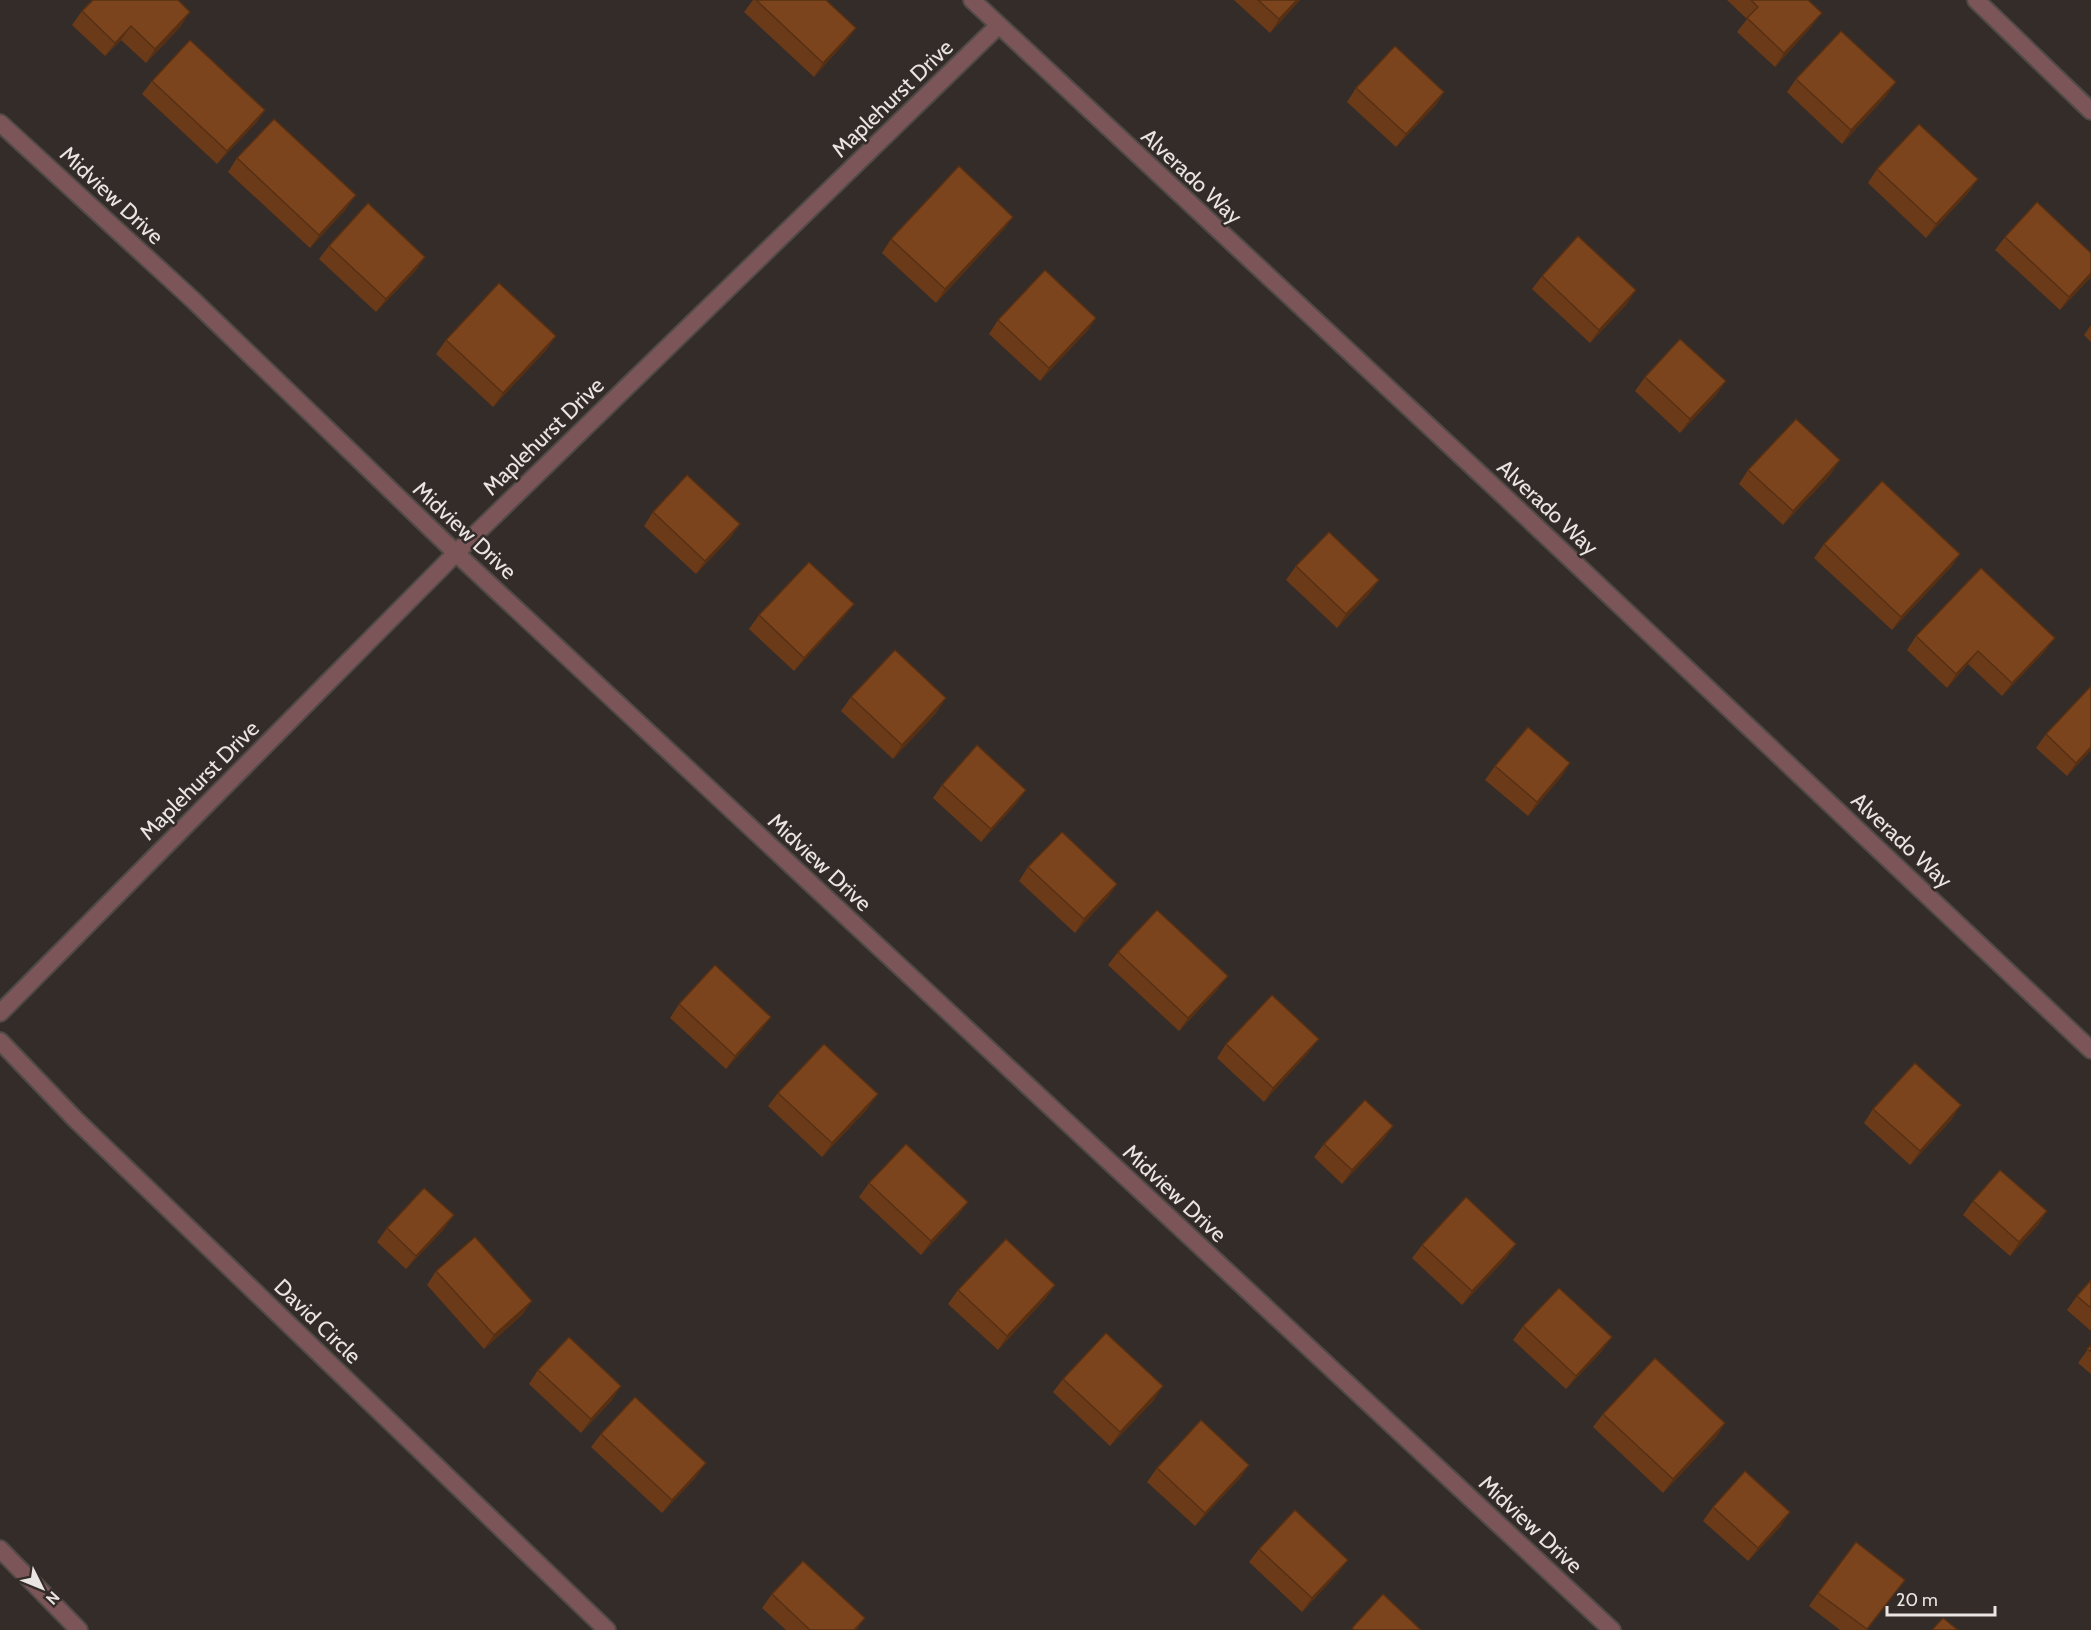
<svg xmlns="http://www.w3.org/2000/svg" width="2091" height="1630" viewBox="0 0 2091 1630" font-family="Cabin,sans-serif">
  <style>
    .lines { fill: none; stroke-linecap: round; stroke-linejoin: round }
    .service-casing { stroke: #504a47; stroke-width: 20 }
    .minor-casing { stroke: #504a47; stroke-width: 20 }
    .service { stroke: #7c5558; stroke-width: 16 }
    .minor { stroke: #7c5558; stroke-width: 16 }
    .wall { fill: #6b3a19 }
    .shaded-wall { fill: #573014 }
    .building { fill: #7c441d; stroke: #573014; stroke-width: 1.5 }
    .labels { text-anchor: middle; stroke-width: 5; stroke-linejoin: round; paint-order: stroke }
    .street-label { font-size: 22px; fill: #eae5e3; stroke: #332c29 }
  </style>
  <rect width="100%" height="100%" fill="#332c29"/>
  <g class="lines">
    <!-- service casing -->
    <g class="service-casing">
      <path id="service" d="M0,1549l79,81"/>
    </g>
    <!-- minor casing -->
    <g class="minor-casing">
      <g id="minor">
        <path d="M972,0l534,498 585,552"/>
        <path d="M1976,0l115,111"/>
        <path d="M0,123l192,176 264,254 1156,1077"/>
        <path d="M0,1013l456,-460 542,-527"/>
        <path d="M0,1041l75,78 532,511"/>
      </g>
    </g>
    <!-- service -->
    <use href="#service" class="service"/>
    <!-- minor -->
    <use href="#minor" class="minor"/>
  </g>
  <!-- wall -->
  <g class="wall">
    <path d="M753,0h73l30,28 -10,13 -32,36 -70,-65z"/>
    <path d="M1234,0h66l-30,33z"/>
    <path d="M1727,0h81l4,26 -37,41 -38,-35 10,-13z"/>
    <path d="M82,11l99,15 -35,37 -25,-23 -16,16 -33,-31z"/>
    <path d="M1796,79l91,16 -45,49 -55,-52z"/>
    <path d="M152,81l113,29 -9,13 -39,41 -75,-70z"/>
    <path d="M1356,88l88,4 -9,14 -39,41 -49,-45z"/>
    <path d="M237,158l109,51 -36,39 -82,-76z"/>
    <path d="M1877,169l101,10 -10,14 -42,45 -58,-55z"/>
    <path d="M1013,217l-10,13 -67,73 -54,-50 9,-14z"/>
    <path d="M2005,237l86,40 -31,33 -65,-60z"/>
    <path d="M329,246l96,11 -9,13 -40,42 -57,-53z"/>
    <path d="M1542,276l85,28 -37,39 -58,-54z"/>
    <path d="M1096,318l-9,13 -47,50 -51,-47 9,-14z"/>
    <path d="M2091,325v17l-7,-7z"/>
    <path d="M556,336l-10,14 -53,57 -57,-53 10,-14z"/>
    <path d="M1645,377l81,4 -10,14 -36,38 -45,-42z"/>
    <path d="M1748,470l83,4 -48,51 -44,-41z"/>
    <path d="M653,512l87,12 -10,14 -34,36 -52,-48z"/>
    <path d="M1824,544l136,10 -9,13 -59,63 -78,-72z"/>
    <path d="M1296,566l83,14 -10,14 -32,34 -51,-48z"/>
    <path d="M854,604l-10,13 -50,54 -45,-42 10,-14z"/>
    <path d="M1916,636l129,15 -43,45 -34,-32 -21,24 -40,-38z"/>
    <path d="M2091,686v64l-24,26 -31,-28 10,-14z"/>
    <path d="M851,697l86,15 -44,47 -52,-48z"/>
    <path d="M1570,763l-9,14 -33,39 -43,-36 10,-14z"/>
    <path d="M942,785l75,18 -36,39 -48,-44z"/>
    <path d="M1028,867l89,17 -9,13 -33,36 -56,-52z"/>
    <path d="M1118,952l100,37 -39,42 -71,-66z"/>
    <path d="M679,1004l92,13 -10,13 -35,39 -56,-51z"/>
    <path d="M1226,1044l83,8 -45,50 -47,-44z"/>
    <path d="M778,1093l90,15 -46,49 -54,-51z"/>
    <path d="M1873,1109l79,10 -42,46 -46,-42z"/>
    <path d="M1393,1126l-10,14 -41,44 -28,-27 10,-13z"/>
    <path d="M869,1183l99,19 -10,13 -37,40 -62,-58z"/>
    <path d="M1973,1201l74,10 -9,14 -28,31 -47,-41z"/>
    <path d="M387,1228l57,1 -38,40 -29,-27z"/>
    <path d="M1516,1244l-10,14 -44,47 -50,-47 10,-13z"/>
    <path d="M436,1271l87,43 -39,35 -57,-64z"/>
    <path d="M2091,1280v51l-24,-21 10,-14z"/>
    <path d="M1055,1285l-10,14 -47,51 -50,-46 10,-14z"/>
    <path d="M1523,1326l79,25 -36,38 -53,-49z"/>
    <path d="M2091,1345v29l-13,-11z"/>
    <path d="M538,1370l74,30 -31,33 -52,-49z"/>
    <path d="M1063,1379l91,21 -44,46 -57,-54z"/>
    <path d="M1603,1414l122,9 -9,14 -53,56 -70,-66z"/>
    <path d="M601,1434l95,43 -34,36 -71,-66z"/>
    <path d="M1249,1465l-9,13 -45,48 -48,-44 10,-14z"/>
    <path d="M1713,1507l68,19 -33,35 -45,-40z"/>
    <path d="M1259,1549l79,24 -36,39 -53,-50z"/>
    <path d="M1818,1593h77l-28,37h-27l-31,-24z"/>
    <path d="M772,1594l93,24 -9,12h-70l-24,-22z"/>
  </g>
  <!-- shaded-wall -->
  <g class="shaded-wall">
    <path d="M1297,0h3l-30,33 9,-14z"/>
    <path d="M190,12l-9,14 -35,37 9,-14z"/>
    <path d="M1822,13l-10,13 -37,41 9,-14z"/>
    <path d="M131,26l-10,14 -16,16 10,-13z"/>
    <path d="M856,28l-10,13 -32,36 9,-14z"/>
    <path d="M1896,82l-9,13 -45,49 9,-14z"/>
    <path d="M1444,92l-9,14 -39,41 10,-13z"/>
    <path d="M265,110l-9,13 -39,41 10,-13z"/>
    <path d="M1978,179l-10,14 -42,45 10,-14z"/>
    <path d="M356,195l-10,14 -36,39 9,-13z"/>
    <path d="M1013,217l-10,13 -67,73 9,-14z"/>
    <path d="M425,257l-9,13 -40,42 10,-13z"/>
    <path d="M2091,273v4l-31,33 9,-13z"/>
    <path d="M1636,290l-9,14 -37,39 9,-13z"/>
    <path d="M1096,318l-9,13 -47,50 9,-13z"/>
    <path d="M556,336l-10,14 -53,57 10,-14z"/>
    <path d="M1726,381l-10,14 -36,38 10,-14z"/>
    <path d="M1840,460l-9,14 -48,51 10,-14z"/>
    <path d="M740,524l-10,14 -34,36 9,-13z"/>
    <path d="M1960,554l-9,13 -59,63 9,-13z"/>
    <path d="M1379,580l-10,14 -32,34 9,-14z"/>
    <path d="M854,604l-10,13 -50,54 10,-13z"/>
    <path d="M2055,638l-10,13 -43,45 10,-13z"/>
    <path d="M1978,651l-10,13 -21,24 9,-14z"/>
    <path d="M946,698l-9,14 -44,47 9,-14z"/>
    <path d="M2091,747v3l-24,26 9,-13z"/>
    <path d="M1570,763l-9,14 -33,39 9,-14z"/>
    <path d="M1026,790l-9,13 -36,39 10,-13z"/>
    <path d="M1117,884l-9,13 -33,36 9,-14z"/>
    <path d="M1228,976l-10,13 -39,42 9,-13z"/>
    <path d="M771,1017l-10,13 -35,39 9,-13z"/>
    <path d="M1319,1039l-10,13 -45,50 9,-14z"/>
    <path d="M878,1094l-10,14 -46,49 10,-14z"/>
    <path d="M1961,1105l-9,14 -42,46 10,-14z"/>
    <path d="M1393,1126l-10,14 -41,44 10,-14z"/>
    <path d="M968,1202l-10,13 -37,40 10,-14z"/>
    <path d="M2047,1211l-9,14 -28,31 9,-14z"/>
    <path d="M454,1215l-10,14 -38,40 10,-13z"/>
    <path d="M1516,1244l-10,14 -44,47 10,-14z"/>
    <path d="M1055,1285l-10,14 -47,51 9,-14z"/>
    <path d="M532,1301l-9,13 -39,35 10,-14z"/>
    <path d="M1612,1337l-10,14 -36,38 10,-13z"/>
    <path d="M621,1386l-9,14 -31,33 10,-14z"/>
    <path d="M1163,1386l-9,14 -44,46 10,-14z"/>
    <path d="M1725,1423l-9,14 -53,56 10,-14z"/>
    <path d="M706,1463l-10,14 -34,36 10,-13z"/>
    <path d="M1249,1465l-9,13 -45,48 10,-13z"/>
    <path d="M1790,1512l-9,14 -33,35 10,-13z"/>
    <path d="M1348,1560l-10,13 -36,39 10,-14z"/>
  </g>
  <!-- building -->
  <g class="building">
    <path d="M93,0h85l12,12 -35,37 -24,-23 -16,17 -33,-32z"/>
    <path d="M756,0h70l30,28 -33,35z"/>
    <path d="M1258,0h39l-18,19z"/>
    <path d="M1751,0h57l14,13 -38,40 -37,-35 11,-11z"/>
    <path d="M1841,31l55,51 -45,48 -55,-51z"/>
    <path d="M190,40l75,70 -38,41 -75,-70z"/>
    <path d="M1395,46l49,46 -38,42 -50,-46z"/>
    <path d="M274,119l82,76 -37,40 -82,-77z"/>
    <path d="M1919,124l59,55 -42,45 -59,-55z"/>
    <path d="M959,166l54,51 -68,72 -54,-50z"/>
    <path d="M2037,202l54,51v20l-22,24 -64,-60z"/>
    <path d="M368,203l57,54 -39,42 -57,-53z"/>
    <path d="M1578,236l58,54 -37,40 -57,-54z"/>
    <path d="M1045,270l51,48 -47,50 -51,-48z"/>
    <path d="M499,283l57,53 -53,57 -57,-53z"/>
    <path d="M1680,339l46,42 -36,38 -45,-42z"/>
    <path d="M1796,419l44,41 -47,51 -45,-41z"/>
    <path d="M687,475l53,49 -35,37 -52,-49z"/>
    <path d="M1882,481l78,73 -59,63 -77,-73z"/>
    <path d="M1329,532l50,48 -33,34 -50,-48z"/>
    <path d="M809,562l45,42 -50,54 -45,-43z"/>
    <path d="M1981,568l74,70 -43,45 -34,-32 -22,23 -40,-38z"/>
    <path d="M895,650l51,48 -44,47 -51,-48z"/>
    <path d="M2091,686v61l-15,16 -30,-29z"/>
    <path d="M1528,727l42,36 -33,39 -42,-36z"/>
    <path d="M977,745l49,45 -35,39 -49,-44z"/>
    <path d="M1062,832l55,52 -33,35 -56,-52z"/>
    <path d="M1157,910l71,66 -40,42 -70,-66z"/>
    <path d="M715,965l56,52 -36,39 -56,-52z"/>
    <path d="M1272,995l47,44 -46,49 -47,-44z"/>
    <path d="M824,1044l54,50 -46,49 -54,-50z"/>
    <path d="M1915,1063l46,42 -41,46 -47,-42z"/>
    <path d="M1365,1100l28,26 -41,44 -28,-26z"/>
    <path d="M906,1144l62,58 -37,39 -62,-58z"/>
    <path d="M2000,1170l47,41 -28,31 -46,-41z"/>
    <path d="M424,1188l30,27 -38,41 -29,-28z"/>
    <path d="M1466,1197l50,47 -44,47 -50,-46z"/>
    <path d="M475,1237l57,64 -38,34 -58,-64z"/>
    <path d="M1006,1239l49,46 -48,51 -49,-46z"/>
    <path d="M2091,1280v28l-14,-12z"/>
    <path d="M1559,1288l53,49 -36,39 -53,-50z"/>
    <path d="M1106,1333l57,53 -43,46 -57,-53z"/>
    <path d="M569,1337l52,49 -30,33 -53,-49z"/>
    <path d="M2091,1345v7l-4,-3z"/>
    <path d="M1655,1358l70,65 -52,56 -70,-65z"/>
    <path d="M635,1397l71,66 -34,37 -71,-66z"/>
    <path d="M1201,1420l48,45 -44,48 -48,-45z"/>
    <path d="M1745,1471l45,41 -32,36 -45,-41z"/>
    <path d="M1295,1510l53,50 -36,38 -53,-49z"/>
    <path d="M1856,1542l49,38 -38,49 -49,-36z"/>
    <path d="M803,1561l62,57 -11,12h-44l-38,-36z"/>
    <path d="M1383,1594l38,36h-67l-2,-2z"/>
    <path d="M1943,1618l15,12h-26z"/>
  </g>
  <g class="labels">
    <!-- street labels -->
    <g class="street-label">
      <text transform="translate(892 98) rotate(-44)" y="8">Maplehurst Drive</text>
      <text transform="translate(1192 176) rotate(43)" y="8">Alverado Way</text>
      <text transform="translate(112 195) rotate(43)" y="8">Midview Drive</text>
      <text transform="translate(543 436) rotate(-44)" y="8">Maplehurst Drive</text>
      <text transform="translate(1548 507) rotate(43)" y="8">Alverado Way</text>
      <text transform="translate(465 530) rotate(43)" y="8">Midview Drive</text>
      <text transform="translate(199 780) rotate(-45)" y="8">Maplehurst Drive</text>
      <text transform="translate(1902 840) rotate(43)" y="8">Alverado Way</text>
      <text transform="translate(820 862) rotate(43)" y="8">Midview Drive</text>
      <text transform="translate(1175 1193) rotate(43)" y="8">Midview Drive</text>
      <text transform="translate(318 1321) rotate(44)" y="8">David Circle</text>
      <text transform="translate(1531 1524) rotate(43)" y="8">Midview Drive</text>
    </g>
  </g>
  <!-- north arrow -->
  <g transform="translate(42 1588) rotate(133)" stroke="#332c29" stroke-width="4.5" paint-order="stroke">
  <path d="M0-4.5L10 22L0 15L-10 22Z" fill="#eae5e3"/>
  <text y="-9" font-size="16" font-weight="bold" text-anchor="middle" fill="#eae5e3">N</text>
  </g>
  <!-- scale -->
  <path d="M1887 1606v9h108v-9" fill="none" stroke="#eae5e3" stroke-width="3"/>
  <text x="1896" y="1606" font-size="18" fill="#eae5e3" stroke="#332c29" stroke-width="4.5" paint-order="stroke">20 m</text>
</svg>
